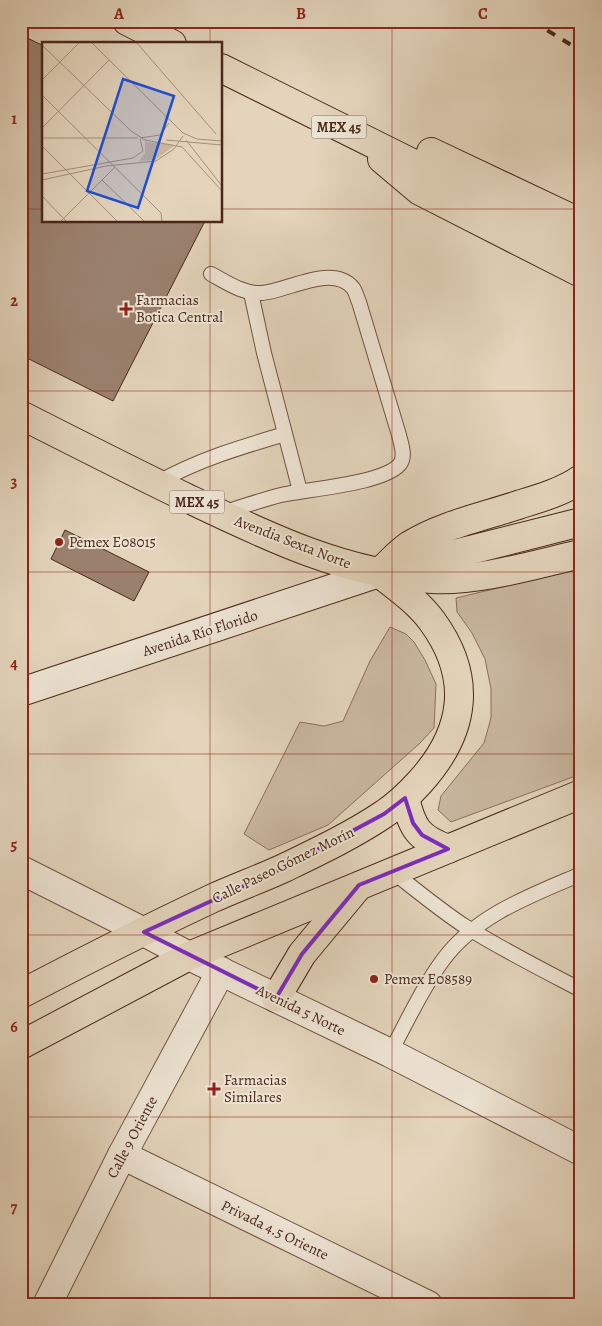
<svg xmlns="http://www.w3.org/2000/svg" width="602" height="1326" viewBox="0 0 602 1326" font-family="Alegreya,serif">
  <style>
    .green { fill: #c9b7a0; stroke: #8a6f5d }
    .building { fill: #9a816e; stroke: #4a271a }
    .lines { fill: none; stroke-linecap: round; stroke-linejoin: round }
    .lane-casing { stroke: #705242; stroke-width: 16 }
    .street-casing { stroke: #705242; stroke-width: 30 }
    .secondary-casing { stroke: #4a271a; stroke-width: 30 }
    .primary-casing { stroke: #4a271a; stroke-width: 30 }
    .lane { stroke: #ede3d3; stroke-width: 14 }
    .street { stroke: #ede3d3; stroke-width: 28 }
    .secondary { stroke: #ede3d3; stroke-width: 28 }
    .primary { stroke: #e3d4bb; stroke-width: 28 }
    .rail { stroke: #4a271a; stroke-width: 4; stroke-dasharray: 9 9; stroke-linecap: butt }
    .marked { fill: none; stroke: #7b2cbf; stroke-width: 4; stroke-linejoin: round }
    .grid { fill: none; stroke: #8f2418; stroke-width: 1; stroke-opacity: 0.55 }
    .poi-dot { fill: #8f2418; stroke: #ede3d3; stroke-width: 2 }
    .labels { text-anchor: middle; stroke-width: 4; stroke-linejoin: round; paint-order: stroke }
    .shield { fill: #ede3d3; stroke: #7b5f52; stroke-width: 1 }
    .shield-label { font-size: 14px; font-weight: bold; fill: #4a271a }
    .poi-label { font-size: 15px; fill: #4a271a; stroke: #ede3d3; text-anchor: start }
    .street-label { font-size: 15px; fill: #4a271a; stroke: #ede3d3 }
    .inset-road { fill: none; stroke: #a68f7b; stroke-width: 1 }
    .view { fill: #1d4ed8; fill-opacity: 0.15; stroke: #1d4ed8; stroke-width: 2.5 }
    .inset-edge { fill: none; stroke: #4a271a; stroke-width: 2.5 }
    .neatline { fill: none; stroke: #8f2418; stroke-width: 2 }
    .grid-label { font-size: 16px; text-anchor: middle; font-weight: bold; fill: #8f2418 }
  </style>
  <rect width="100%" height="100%" fill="#e3d4bb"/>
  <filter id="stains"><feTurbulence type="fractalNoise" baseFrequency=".004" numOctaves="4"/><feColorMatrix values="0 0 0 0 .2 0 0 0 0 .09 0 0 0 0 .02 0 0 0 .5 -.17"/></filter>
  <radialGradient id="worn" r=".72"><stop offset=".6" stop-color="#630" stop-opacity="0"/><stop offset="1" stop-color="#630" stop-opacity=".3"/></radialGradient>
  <!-- green -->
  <g class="green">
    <path d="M581,568v206l-130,48 -13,-12 3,-14 43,-53 7,-25v-29l-6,-30 -13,-26 -15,-21 -1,-14z"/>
    <path d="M390,627l16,7 8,8 11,18 11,24 -2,44 -15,16 -91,81 -59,25 -25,-16 56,-112 24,4 19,-5 27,-60z"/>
  </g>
  <!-- building -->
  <g class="building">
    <path d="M21,35l23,11v175h161l-92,180 -92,-46z"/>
    <path d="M65,530l84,42 -15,29 -83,-42z"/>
  </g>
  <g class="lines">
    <!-- lane casing -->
    <g class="lane-casing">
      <g id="lane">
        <path d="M211,274c15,8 32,20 50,19 25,-1 71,-30 92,-5 3,4 4,10 6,14l40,133c2,9 7,21 1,29 -16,20 -93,25 -119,31 -20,5 -39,12 -59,18"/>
        <path d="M251,293l13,60 36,138"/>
        <path d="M157,483c40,-23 84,-36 128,-49"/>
        <path d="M393,872c23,18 46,37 70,53 38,24 78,44 118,65"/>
        <path d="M390,1053c17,-31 32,-65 53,-93 33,-45 89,-65 138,-86"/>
      </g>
    </g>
    <!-- street casing -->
    <g class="street-casing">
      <g id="street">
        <path d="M21,870l123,62 45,24 201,97 191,98"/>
        <path d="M122,1155l306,150"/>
        <path d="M47,1305l75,-150 99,-184"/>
      </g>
    </g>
    <!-- secondary casing -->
    <g class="secondary-casing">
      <path id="secondary" d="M21,692l358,-119"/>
    </g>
    <!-- primary casing -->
    <g class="primary-casing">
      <g id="primary">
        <path d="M127,21l45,23"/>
        <path d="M221,68l360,179"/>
        <path d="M431,152l150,71"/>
        <path d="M382,159l38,32 161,82"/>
        <path d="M21,415c55,28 110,56 166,83 77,37 159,77 245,81 46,3 104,-15 149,-25"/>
        <path d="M395,569l186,-47"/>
        <path d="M379,573c10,-9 19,-20 31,-28 32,-20 76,-29 111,-41 20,-6 43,-13 60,-25"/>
        <path d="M405,798c7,30 13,40 43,51"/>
        <path d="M21,994c63,-33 126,-65 190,-95 24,-11 49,-20 73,-31 33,-16 69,-33 100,-54 14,-9 25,-20 36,-32 46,-51 53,-105 12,-161 -14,-19 -34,-33 -53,-48"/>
        <path d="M276,998l26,-44 54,-65"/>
        <path d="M21,1045l168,-89 392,-162"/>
      </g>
    </g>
    <!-- lane -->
    <use href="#lane" class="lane"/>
    <!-- street -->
    <use href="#street" class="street"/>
    <!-- secondary -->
    <use href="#secondary" class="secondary"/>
    <!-- primary -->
    <use href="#primary" class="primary"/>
    <!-- rail -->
    <path class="rail" d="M532,21l49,30"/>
  </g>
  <!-- marked area -->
  <path class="marked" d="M405,798l8,25 9,12 26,14 -89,36 -57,69 -26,44 -132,-66 141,-65 99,-53z"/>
  <!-- grid -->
  <path class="grid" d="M210,21v23M392,21v1284M21,209h23M221,209h360M210,221v1084M21,391h560M21,572h560M21,754h560M21,935h560M21,1117h560"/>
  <!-- markers -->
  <g class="poi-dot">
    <path d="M123.5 301.5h5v5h5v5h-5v5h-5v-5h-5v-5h5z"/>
    <circle cx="59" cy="542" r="5"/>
    <circle cx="374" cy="979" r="5"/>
    <path d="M211.5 1081.5h5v5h5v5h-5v5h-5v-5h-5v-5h5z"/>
  </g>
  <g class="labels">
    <!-- shield labels -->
    <g class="shield">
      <rect x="311.5" y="115.5" width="55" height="23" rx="4"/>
      <rect x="169.5" y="490.5" width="55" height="23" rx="4"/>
    </g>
    <g class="shield-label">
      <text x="339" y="132">MEX 45</text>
      <text x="197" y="507">MEX 45</text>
    </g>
    <!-- poi labels -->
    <g class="poi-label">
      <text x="136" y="305">Farmacias<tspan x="136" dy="17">Botica Central</tspan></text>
      <text x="69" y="547">Pemex E08015</text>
      <text x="384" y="984">Pemex E08589</text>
      <text x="224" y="1085">Farmacias<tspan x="224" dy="17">Similares</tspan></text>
    </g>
    <!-- street labels -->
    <g class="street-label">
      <text transform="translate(293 542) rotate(21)" y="5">Avendia Sexta Norte</text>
      <text transform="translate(200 633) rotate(-18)" y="5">Avenida Río Florido</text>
      <text transform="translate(283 865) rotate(-26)" y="5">Calle Paseo Gómez Morín</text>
      <text transform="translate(301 1010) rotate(26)" y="5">Avenida 5 Norte</text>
      <text transform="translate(132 1137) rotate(-62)" y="5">Calle 9 Oriente</text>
      <text transform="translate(275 1230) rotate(26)" y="5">Privada 4.5 Oriente</text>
    </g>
  </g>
  <!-- overview -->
  <g transform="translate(42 42)">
    <rect width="180" height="180" fill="#e3d4bb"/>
    <path d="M103,100l30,3 -20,15 -16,1 6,-8z" fill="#c9b7a0"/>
    <path class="inset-road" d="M49,0l92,91 14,6 25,2M94,0l80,92M0,3l89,86 14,9 37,7 40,44M0,38l38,-38M0,53l119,118 1,9M0,86l67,-68M0,96h96M98,96l20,-3 9,-12M124,98l56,5M144,98l36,46M0,104l76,76M0,132l91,-16 10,-7 -3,-12M0,138l64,-14 50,-5 18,-12 9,-13M60,138l43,42M0,154l25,26M18,180l55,-55"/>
    <path class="view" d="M81,37l51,17 -36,112 -51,-17z"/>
    <rect width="180" height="180" class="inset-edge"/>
  </g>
  <!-- margin -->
  <rect width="602" height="1326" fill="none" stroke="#e3d4bb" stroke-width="55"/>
  <rect x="28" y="28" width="546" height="1270" class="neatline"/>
  <g class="grid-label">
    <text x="119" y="19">A</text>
    <text x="301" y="19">B</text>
    <text x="483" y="19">C</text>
    <text x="14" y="124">1</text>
    <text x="14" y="306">2</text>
    <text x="14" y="487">3</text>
    <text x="14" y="669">4</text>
    <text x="14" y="850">5</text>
    <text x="14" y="1032">6</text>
    <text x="14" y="1213">7</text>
  </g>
  <rect width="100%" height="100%" filter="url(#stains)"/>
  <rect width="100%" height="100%" fill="url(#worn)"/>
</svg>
